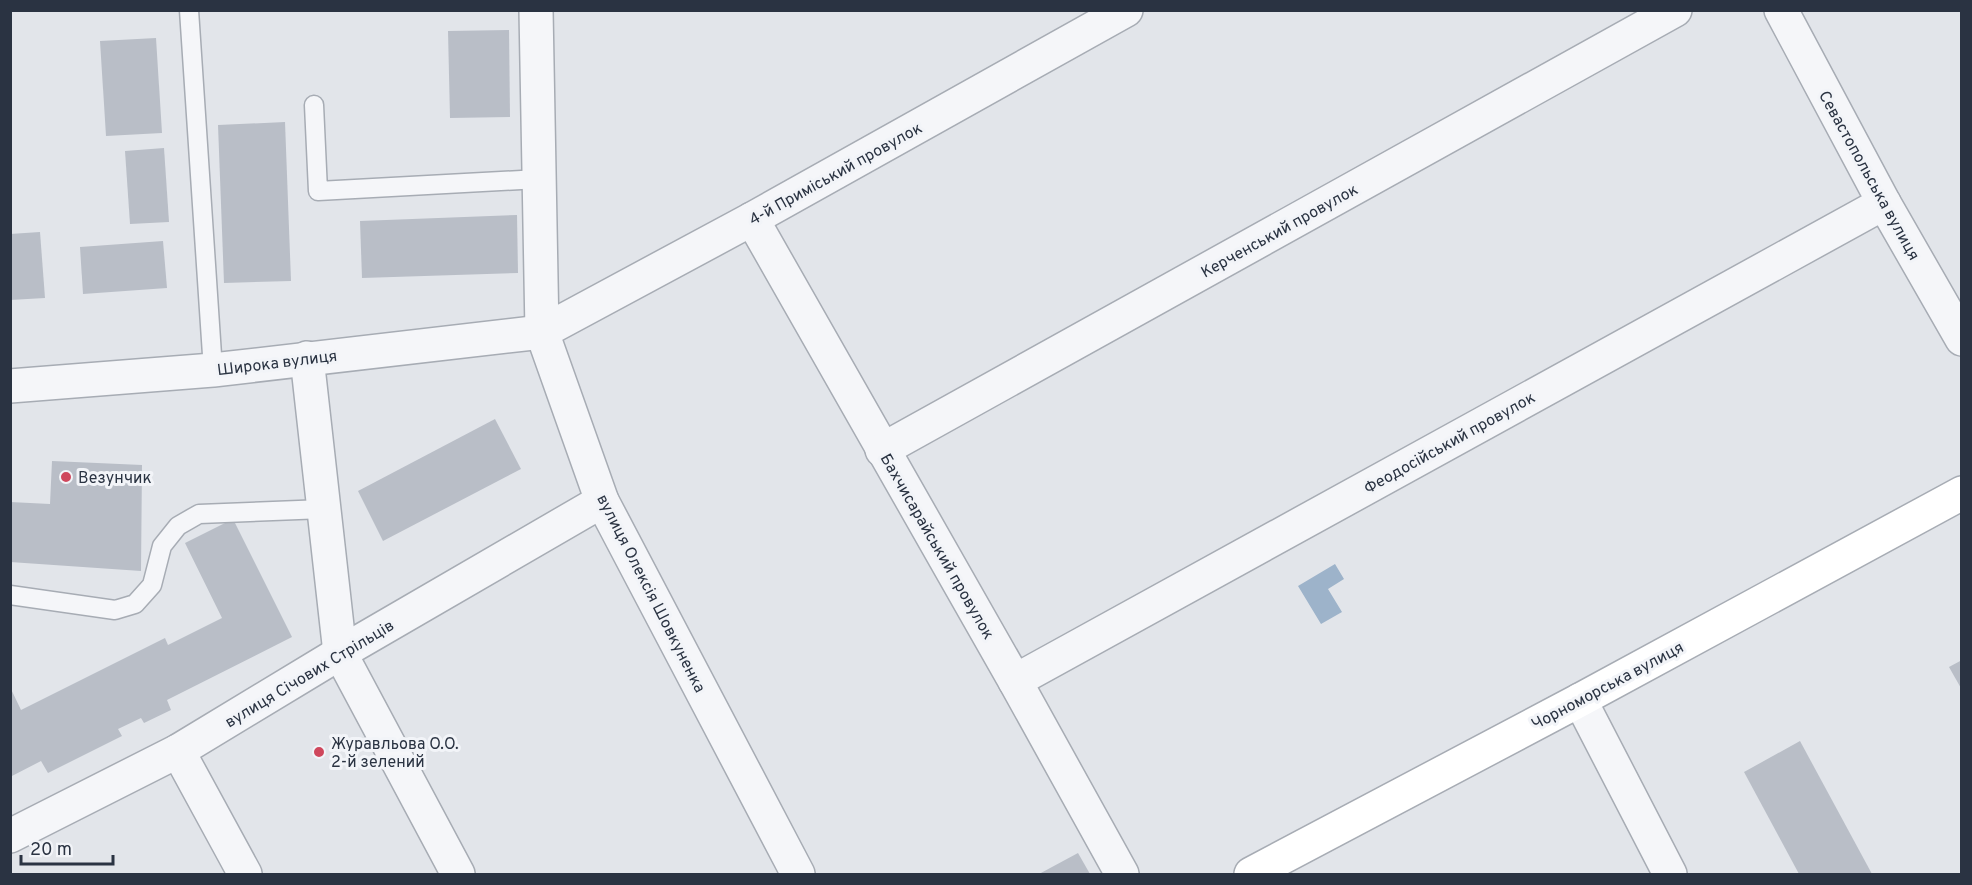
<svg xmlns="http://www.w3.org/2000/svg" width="1972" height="885" viewBox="0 0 1972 885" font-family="Overpass,sans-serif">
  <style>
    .water { fill: #9db3ca }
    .building { fill: #b9bec7 }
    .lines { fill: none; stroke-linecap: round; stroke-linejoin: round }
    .lane-casing { stroke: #a7acb4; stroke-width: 21 }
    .street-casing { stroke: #a7acb4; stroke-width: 36 }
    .secondary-casing { stroke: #a7acb4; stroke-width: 36 }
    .lane { stroke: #f5f6f9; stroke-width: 18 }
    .street { stroke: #f5f6f9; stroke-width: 33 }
    .secondary { stroke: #fff; stroke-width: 33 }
    .poi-dot { fill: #cf475c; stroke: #f2f4f8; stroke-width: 2 }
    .labels { text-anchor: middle; stroke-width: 6; stroke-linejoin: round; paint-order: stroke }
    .street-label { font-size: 16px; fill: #2a3342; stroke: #f2f4f8 }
    .poi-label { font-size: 16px; fill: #2a3342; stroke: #f2f4f8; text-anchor: start }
  </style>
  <rect width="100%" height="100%" fill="#e2e5ea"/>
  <!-- water -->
  <path class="water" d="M1335,564l9,15 -16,10 14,23 -21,12 -23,-38z"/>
  <!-- building -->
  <g class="building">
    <path d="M509,30l1,87 -60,1 -2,-87z"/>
    <path d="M156,38l6,95 -56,3 -6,-95z"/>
    <path d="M285,122l6,159 -67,2 -6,-158z"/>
    <path d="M164,148l5,74 -39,2 -5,-73z"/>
    <path d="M517,215l1,58 -156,5 -2,-57z"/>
    <path d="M40,232l5,66 -35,2v-66z"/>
    <path d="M163,241l4,47 -84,6 -3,-47z"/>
    <path d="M495,419l26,50 -138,72 -25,-50z"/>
    <path d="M52,461l90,4 -1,106 -131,-9v-60l40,2z"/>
    <path d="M233,519l59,118 -125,63 4,10 -27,13 -3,-5 -23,11 4,7 -74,37 -7,-12 -31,16v-90l11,23 144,-72 3,7 54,-27 -37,-75z"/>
    <path d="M1962,660v30l-13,-23z"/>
    <path d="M1800,741l72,133h-73l-55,-102z"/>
    <path d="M1078,853l12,21h-51z"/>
  </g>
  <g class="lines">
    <!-- lane casing -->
    <g class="lane-casing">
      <g id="lane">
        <path d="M189,10l24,360"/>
        <path d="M314,105l4,86 221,-12"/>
        <path d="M10,595l105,15 20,-6 17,-19 10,-39 16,-20 21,-12 125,-5"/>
      </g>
    </g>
    <!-- street casing -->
    <g class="street-casing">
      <g id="street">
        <path d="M536,10l6,322 60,169 196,373"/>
        <path d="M1781,10l103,193 78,136"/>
        <path d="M752,219l263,462 107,193"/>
        <path d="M307,358l33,295 118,221"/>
        <path d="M10,386l203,-16 329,-38 210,-113 374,-209"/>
        <path d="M882,450l793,-440"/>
        <path d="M1015,681l869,-478"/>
        <path d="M1580,700l90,174"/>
        <path d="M178,751l67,123"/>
        <path d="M10,836l168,-85 162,-98 262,-152"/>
      </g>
    </g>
    <!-- secondary casing -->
    <g class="secondary-casing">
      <path id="secondary" d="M1251,874l329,-174 382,-207"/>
    </g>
    <!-- lane -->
    <use href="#lane" class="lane"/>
    <!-- street -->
    <use href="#street" class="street"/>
    <!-- secondary -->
    <use href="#secondary" class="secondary"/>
  </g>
  <!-- markers -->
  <g class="poi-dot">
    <circle cx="66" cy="477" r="6"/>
    <circle cx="319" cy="752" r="6"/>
  </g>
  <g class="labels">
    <!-- street labels -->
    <g class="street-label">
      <text transform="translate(835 173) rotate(-29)" y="6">4-й Приміський провулок</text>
      <text transform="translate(1870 175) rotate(61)" y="6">Севастопольська вулиця</text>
      <text transform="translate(1279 230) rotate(-29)" y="6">Керченський провулок</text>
      <text transform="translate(277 362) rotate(-7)" y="6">Широка вулиця</text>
      <text transform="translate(1449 442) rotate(-29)" y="6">Феодосійський провулок</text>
      <text transform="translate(938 546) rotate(60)" y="6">Бахчисарайський провулок</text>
      <text transform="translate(652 593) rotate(63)" y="6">вулиця Олексія Шовкуненка</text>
      <text transform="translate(309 673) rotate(-31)" y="6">вулиця Січових Стрільців</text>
      <text transform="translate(1607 685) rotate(-28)" y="6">Чорноморська вулиця</text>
    </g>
    <!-- poi labels -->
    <g class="poi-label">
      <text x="78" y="483">Везунчик</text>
      <text x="331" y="749">Журавльова О.О.<tspan x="331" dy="18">2-й зелений</tspan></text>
    </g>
  </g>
  <!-- border -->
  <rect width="1972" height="885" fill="none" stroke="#2a3342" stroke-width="24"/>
  <!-- scale -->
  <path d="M21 855v9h92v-9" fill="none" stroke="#2a3342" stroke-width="3"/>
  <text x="30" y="855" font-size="18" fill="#2a3342" stroke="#f2f4f8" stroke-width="4.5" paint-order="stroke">20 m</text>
</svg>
